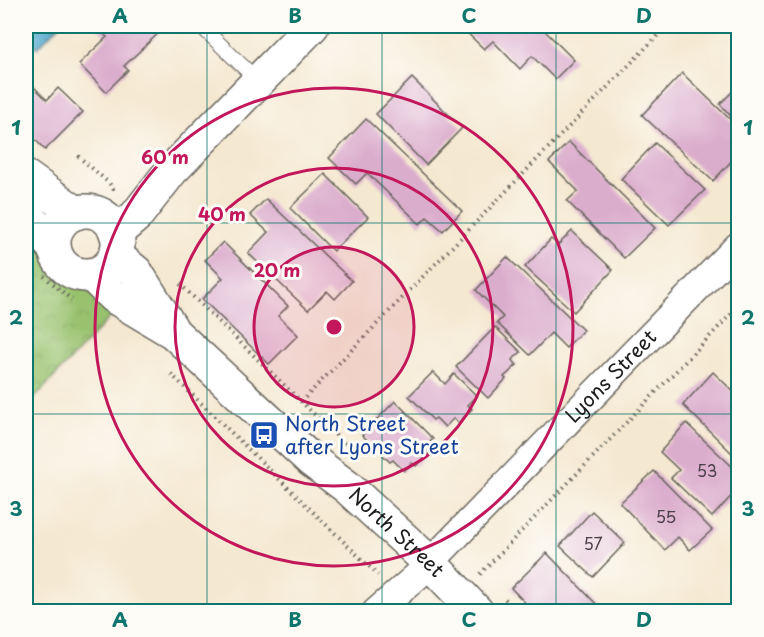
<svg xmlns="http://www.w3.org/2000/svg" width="764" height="637" viewBox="0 0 764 637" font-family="'Playpen Sans',sans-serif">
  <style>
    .park { fill: url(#park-crowns); stroke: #5a6f45; stroke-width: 1.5 }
    .water { fill: #4da6cb; stroke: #346174; stroke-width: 1.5 }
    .building { fill: #dbadcd }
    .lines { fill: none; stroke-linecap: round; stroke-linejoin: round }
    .lane-casing { stroke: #68635b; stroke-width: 16 }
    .street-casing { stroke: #68635b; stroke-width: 30 }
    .secondary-casing { stroke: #68635b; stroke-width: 36 }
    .path { stroke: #68635b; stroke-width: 4; stroke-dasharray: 1.5 4.5; stroke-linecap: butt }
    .lane { stroke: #fff; stroke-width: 14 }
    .street { stroke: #fff; stroke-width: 27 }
    .secondary { stroke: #fff; stroke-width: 33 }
    .grid { fill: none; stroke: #0f766e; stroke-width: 1.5; stroke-opacity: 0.55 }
    .ring { fill: none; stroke: #c2185b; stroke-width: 3 }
    .labels { text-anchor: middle; stroke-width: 6; stroke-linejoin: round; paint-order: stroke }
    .number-label { font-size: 16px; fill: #4c4048 }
    .street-label { font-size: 20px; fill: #1c1c1c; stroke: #fdfcf7 }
    .transit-label { font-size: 20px; fill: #164399; stroke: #fdfcf7; text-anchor: start }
    .centre { fill: #c2185b; stroke: #fdfcf7; stroke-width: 3 }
    .ring-label { font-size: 18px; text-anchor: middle; font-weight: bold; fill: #c2185b; stroke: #fdfcf7; stroke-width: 6; stroke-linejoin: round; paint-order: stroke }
    .neatline { fill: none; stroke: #0f766e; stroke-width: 2 }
    .grid-label { font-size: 20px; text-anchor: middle; font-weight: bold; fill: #0f766e }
  </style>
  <defs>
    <pattern id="park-crowns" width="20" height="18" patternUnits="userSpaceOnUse" patternTransform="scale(1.5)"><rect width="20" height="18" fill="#99c26e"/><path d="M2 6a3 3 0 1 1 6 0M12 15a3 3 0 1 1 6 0" fill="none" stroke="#83a65f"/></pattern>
  </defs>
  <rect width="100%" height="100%" fill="#fdfcf7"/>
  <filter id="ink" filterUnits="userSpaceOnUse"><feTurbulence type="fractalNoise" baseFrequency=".0167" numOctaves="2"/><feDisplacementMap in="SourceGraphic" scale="12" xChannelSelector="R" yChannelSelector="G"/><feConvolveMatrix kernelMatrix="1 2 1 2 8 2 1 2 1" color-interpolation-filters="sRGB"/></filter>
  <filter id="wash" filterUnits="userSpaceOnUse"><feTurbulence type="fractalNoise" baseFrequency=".008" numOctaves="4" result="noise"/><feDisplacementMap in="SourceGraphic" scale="24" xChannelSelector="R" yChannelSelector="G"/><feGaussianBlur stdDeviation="1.35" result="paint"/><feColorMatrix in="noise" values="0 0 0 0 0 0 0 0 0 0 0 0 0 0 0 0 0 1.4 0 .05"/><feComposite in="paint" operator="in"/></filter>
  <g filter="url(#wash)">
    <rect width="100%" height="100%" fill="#f5e8d1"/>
    <!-- park -->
    <path class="park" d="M26,231l86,84 -86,92z"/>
    <!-- water -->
    <path class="water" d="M34,26h25l-22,22 -11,-11v-3z"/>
    <g id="blocks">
      <!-- building -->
      <g class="building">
        <path d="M95,26h71l-42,40 4,4 -22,22 -27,-28 28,-27z"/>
        <path d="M460,26h80l34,34 -19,19 -23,-23 -12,13 -27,-28 -9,8z"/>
        <path d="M682,73l56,54v27l-25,27 -71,-66z"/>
        <path d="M412,78l50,50 -36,37 -50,-51z"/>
        <path d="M26,79l21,21 11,-12 25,24 -38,38 -19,-20z"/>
        <path d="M738,86v38l-18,-20z"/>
        <path d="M366,119l96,92 -19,20 -16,-14 -7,7 -53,-51 -11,11 -27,-26z"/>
        <path d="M569,142l86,86 -31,30 -57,-57 11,-10 -29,-29z"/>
        <path d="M655,143l50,47 -36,35 -48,-46z"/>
        <path d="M325,174l43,43 -35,34 -43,-43z"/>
        <path d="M266,199l86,82 -17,18 -8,-8 -19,19 -60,-57 20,-21 -18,-17z"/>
        <path d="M572,231l41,39 -39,42 -49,-45 26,-28 7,6z"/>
        <path d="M223,242l65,64 -10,10 20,19 -29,29 -67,-65 21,-21 -18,-18z"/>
        <path d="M507,257l76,73 -17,18 -15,-15 -21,22 -33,-32 6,-6 -27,-27z"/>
        <path d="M495,327l26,25 -9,8 5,5 -13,12 2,2 -18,19 -32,-31z"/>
        <path d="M433,372l12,12 9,-10 23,22 -9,9 4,4 -14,14 -4,-5 -9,9 -9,-9 -3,2 -24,-24z"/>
        <path d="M713,372l25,24v63l-55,-54z"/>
        <path d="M395,401l38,38 -8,8 5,5 -14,14 -4,-3 -8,8 -11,-11 -3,2 -28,-27z"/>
        <path d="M686,423l52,49v17l-26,28 -41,-39 8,-8 -19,-18z"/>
        <path d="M654,471l58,59 -22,20 -12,-13 -13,13 -45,-47z"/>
        <path d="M592,511l33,32 -32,34 -33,-31z"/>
        <path d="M547,553l57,59h-70l-23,-24z"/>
      </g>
    </g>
  </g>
  <g filter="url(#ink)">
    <use href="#blocks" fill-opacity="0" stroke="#68635b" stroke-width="1.5"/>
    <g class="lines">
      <!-- lane casing -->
      <g class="lane-casing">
        <path id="lane" d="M201,26l57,55"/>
      </g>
      <!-- street casing -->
      <g class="street-casing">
        <g id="street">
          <path id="s1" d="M376,612l41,-36 321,-330"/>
        </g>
      </g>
      <!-- secondary casing -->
      <g class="secondary-casing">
        <g id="secondary">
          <path d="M26,177l50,36"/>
          <circle cx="86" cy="243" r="32"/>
          <path d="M26,214l28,34"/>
          <path d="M116,233l20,-17 35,-45 141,-145"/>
          <path d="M115,255l21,17 35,56"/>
          <path id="s2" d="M92,275l21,21 60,36 138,128 36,27 82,75 48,50"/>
        </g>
      </g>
      <!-- path -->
      <g class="path">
        <path d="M78,156l31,27 7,10"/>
        <path d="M44,276l28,24"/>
        <path d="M180,284l169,164"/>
        <path d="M171,374l207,201"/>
        <path d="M301,402l366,-376"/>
        <path d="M480,574l258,-267"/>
        <path d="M505,599l13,13"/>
      </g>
      <!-- lane -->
      <use href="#lane" class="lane"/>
      <!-- street -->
      <use href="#street" class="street"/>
      <!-- secondary -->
      <use href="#secondary" class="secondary"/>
    </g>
  </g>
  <!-- grid -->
  <path class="grid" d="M207,26v586M382,26v586M556,26v586M26,223h712M26,414h712"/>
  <!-- distance rings -->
  <circle cx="334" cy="327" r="80" fill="#c2185b" fill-opacity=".12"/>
  <g class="ring">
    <circle cx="334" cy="327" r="80"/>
    <circle cx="334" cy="327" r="159"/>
    <circle cx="334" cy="327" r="239"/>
  </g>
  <!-- icons -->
  <defs>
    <g id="bus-square" transform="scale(1.5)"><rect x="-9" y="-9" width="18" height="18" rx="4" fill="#1a4fb4" stroke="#fdfcf7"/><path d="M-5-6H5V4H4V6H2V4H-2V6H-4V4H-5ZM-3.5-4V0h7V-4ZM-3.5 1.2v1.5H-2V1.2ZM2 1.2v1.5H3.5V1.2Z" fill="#fff"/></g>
  </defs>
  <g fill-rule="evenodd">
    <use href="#bus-square" x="264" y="435"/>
  </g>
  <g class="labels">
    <!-- number labels -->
    <g class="number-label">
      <text x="707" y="477">53</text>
      <text x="666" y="523">55</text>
      <text x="593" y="550">57</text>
    </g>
    <!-- street labels -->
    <g class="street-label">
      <text dy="7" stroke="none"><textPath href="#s1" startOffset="333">Lyons Street</textPath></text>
      <text dy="7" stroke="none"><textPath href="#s2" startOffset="400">North Street</textPath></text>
    </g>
    <!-- transit labels -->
    <g class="transit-label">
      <text x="285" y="431">North Street<tspan x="285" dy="23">after Lyons Street</tspan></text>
    </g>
  </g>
  <circle cx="334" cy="327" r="9" class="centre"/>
  <g class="ring-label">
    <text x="165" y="164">60 m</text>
    <text x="222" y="221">40 m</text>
    <text x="277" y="277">20 m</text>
  </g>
  <!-- margin -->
  <rect width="764" height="637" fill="none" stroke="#fdfcf7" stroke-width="66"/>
  <rect x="33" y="33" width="698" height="571" class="neatline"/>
  <g class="grid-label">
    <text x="120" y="23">A</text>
    <text x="295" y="23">B</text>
    <text x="469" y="23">C</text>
    <text x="644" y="23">D</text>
    <text x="16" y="135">1</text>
    <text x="748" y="135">1</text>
    <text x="16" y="325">2</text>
    <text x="748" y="325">2</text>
    <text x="16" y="516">3</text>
    <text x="748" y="516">3</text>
    <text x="120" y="627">A</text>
    <text x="295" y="627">B</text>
    <text x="469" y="627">C</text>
    <text x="644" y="627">D</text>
  </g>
</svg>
